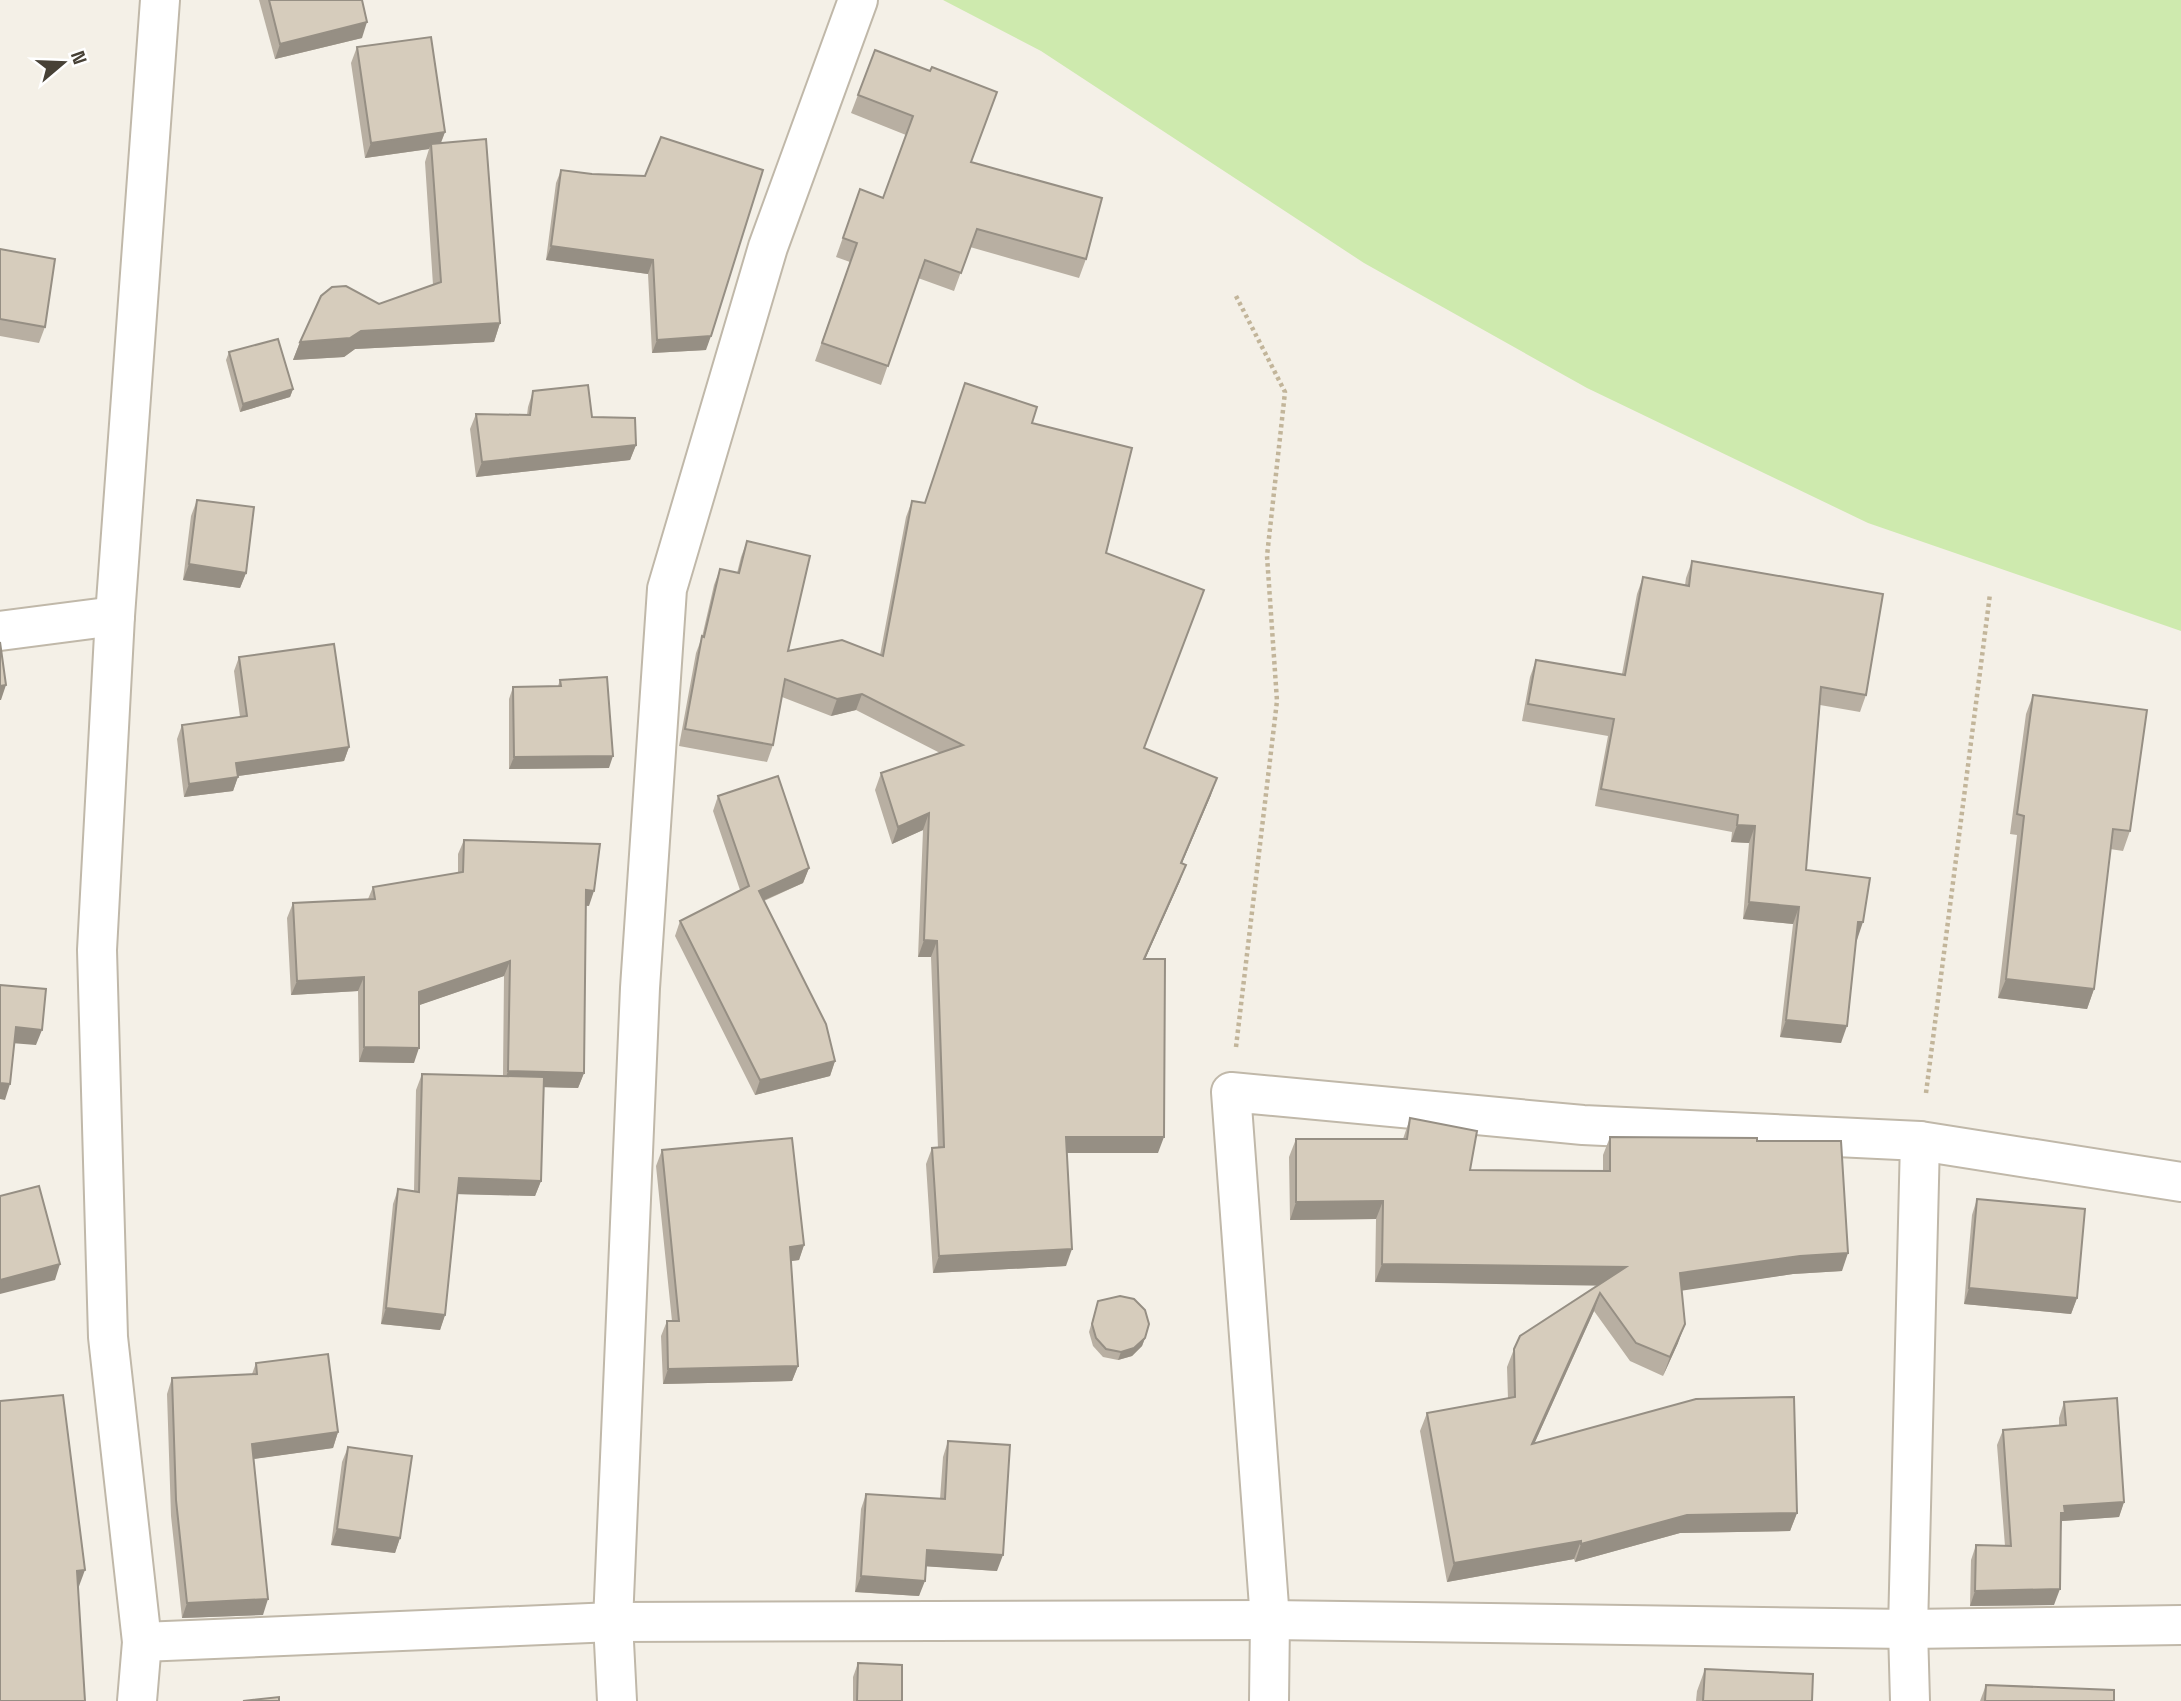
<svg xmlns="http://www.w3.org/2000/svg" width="2181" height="1701" viewBox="0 0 2181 1701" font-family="'Space Grotesk',sans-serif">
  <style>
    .green { fill: #ceeaae }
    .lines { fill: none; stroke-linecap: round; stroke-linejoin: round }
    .street-casing { stroke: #c0b8a9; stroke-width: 42 }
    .path { stroke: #c2b59a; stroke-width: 4.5; stroke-dasharray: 3.5 3.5; stroke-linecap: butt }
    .street { stroke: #fff; stroke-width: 38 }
    .wall { fill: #b8afa2 }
    .shaded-wall { fill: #968f84 }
    .building { fill: #d6ccbc; stroke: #968f84; stroke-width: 2 }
  </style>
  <rect width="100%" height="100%" fill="#f4f0e7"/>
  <!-- green -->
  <path class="green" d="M943,0h1238v631l-313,-108 -281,-135 -223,-125 -323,-212z"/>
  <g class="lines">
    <!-- street casing -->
    <g class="street-casing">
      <g id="street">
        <path d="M0,631l115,-15"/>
        <path d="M142,1642l471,-20 657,-2 638,9 273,-4"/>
        <path d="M137,1701l5,-59 -34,-305 -11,-387 18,-334 45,-616"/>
        <path d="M617,1701l-4,-79 27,-634 27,-399 101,-342 90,-247"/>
        <path d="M1269,1701l1,-81 -39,-528 352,33 337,16 261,41"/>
        <path d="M1910,1701l-2,-72 12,-488"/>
      </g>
    </g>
    <!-- path -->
    <g class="path">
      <path d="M1236,296l49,96 -18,164 10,145 -41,346"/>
      <path d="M1926,1093l64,-499"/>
    </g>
    <!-- street -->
    <use href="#street" class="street"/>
  </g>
  <!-- wall -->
  <g class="wall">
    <path d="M259,0h103v38l-87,21z"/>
    <path d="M357,47l88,85 -4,11 59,180 -6,19 -139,7 -11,8 -51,3 7,-18 79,-38 54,-19 -8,-123 4,-13 -64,9 -14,-95z"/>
    <path d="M875,50l96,113 115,96 -7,19 -109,-31 -16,44 -36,-13 -37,107 -66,-24 35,-99 -14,-5 24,-68 23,9 23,-63 -55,-22z"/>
    <path d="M561,170l31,4 53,2 61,174 -54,3 -4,-79 -102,-14 10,-77z"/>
    <path d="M0,249l45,78 -6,16 -39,-7z"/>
    <path d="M229,352l64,37 -3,8 -50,15 -14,-52z"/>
    <path d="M965,383l67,40 74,130 38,195 67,47 -29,68 -2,18 -35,78 13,194h-91l-1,113 -133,7 -7,-109 6,-16h6l-7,-191h-13l5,-127 -31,14 -17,-54 6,-17 59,-20 -84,-43 -25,6 -49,-19 -9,48 -6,17 -88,-16 17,-93 6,-16 12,-52 6,-16 17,4 4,-16 6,-16 41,110 92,4 26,-138 6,-16 13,2z"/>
    <path d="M533,391l59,26 44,28 -6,15 -154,17 -6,-48 6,-15 51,1 1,-8z"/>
    <path d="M197,500l49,73 -6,15 -57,-8 8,-64z"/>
    <path d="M1692,561l174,134 -6,17 -40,-7 -14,165 51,70 -1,-1 -15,104 -61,-6 13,-113 -50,-5 6,-76 -18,-1 1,-10 -137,-26 13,-70 -86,-15 8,-44 6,-17 86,14 15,-80 6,-17 42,8 1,-7z"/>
    <path d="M239,657l110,90 -5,14 -106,15 -5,15 -49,6 -7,-58 5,-14 58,-8 -6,-46z"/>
    <path d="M560,680l49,88 -100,1v-70l4,-12 45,-1z"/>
    <path d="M2033,695l97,136 -7,20 -13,-2 -16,140 -7,20 -89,-11 19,-163 -7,-1 16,-120z"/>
    <path d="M718,796l91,72 -6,15 -39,18 71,160 -5,15 -75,19 -80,-159 5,-15 60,-31 -27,-79z"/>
    <path d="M464,840l125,66h-3l-2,167 -6,15 -34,-1 -3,94 -6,15 -77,-2 -13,121 -5,15 -59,-6 12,-120 5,-15 16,2 2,-101 6,-16 81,2 1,-100 -85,29 -5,58 -55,-1 -1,-71 -67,4 -4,-77 6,-15 75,-4 5,-12 85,-14v-19z"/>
    <path d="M1410,1118l60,52 133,1v-16l7,-18 147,4 85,130 -49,3 -112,16 -3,53 -15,33 -33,-15 -36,-50 -60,133 263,69 -7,18 -110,2 -105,29 -1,-3 -127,23 -27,-151 7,-18 81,-14 -1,-32 7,-18 84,-64 -223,-3 1,-63 -86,1 -1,-63 7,-18h107z"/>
    <path d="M662,1150l142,95 -5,15 -8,1 7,105 -6,15 -129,3 -2,-48 6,-15h5l-16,-155z"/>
    <path d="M1977,1199l100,99 -6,16 -107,-10 8,-89z"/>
    <path d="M1098,1301l47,37 -3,8 -10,10 -14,4 -15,-3 -10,-11 -4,-14z"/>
    <path d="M256,1363l82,69 -5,16 -80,11 10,156 -81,3 -11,-102 -4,-122 5,-16 80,-4z"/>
    <path d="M2064,1402l60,100 -5,15 -57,4 -8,84 -84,1 1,-46 5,-15 29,1 -8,-101 6,-15 56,-4v-8z"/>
    <path d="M948,1441l49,130 -71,-5 -7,30 -64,-4 6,-83 5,-15 74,5 3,-42z"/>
    <path d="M348,1447l52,91 -5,15 -64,-8 11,-83z"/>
    <path d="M858,1663l44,38h-49v-24z"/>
    <path d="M1705,1669l107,32h-116l1,-10z"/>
    <path d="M1986,1685l128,16h-134z"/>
  </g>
  <!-- shaded-wall -->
  <g class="shaded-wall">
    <path d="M367,22l-5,16 -87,21 5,-15z"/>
    <path d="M445,132l-6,15 -8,-3 -2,5 -64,9 6,-15z"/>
    <path d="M551,246l102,14 -5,14 -102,-14z"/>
    <path d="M500,323l-6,19 -139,7 -11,8 -51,3 7,-18 61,-11z"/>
    <path d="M711,336l-5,14 -54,3 5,-13z"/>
    <path d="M293,389l-3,8 -50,15 3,-8z"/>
    <path d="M636,445l-6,15 -154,17 6,-15z"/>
    <path d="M189,564l57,9 -6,15 -57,-8z"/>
    <path d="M6,685l-5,15h-1v-14z"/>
    <path d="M862,694l-6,16 -25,6 6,-17z"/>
    <path d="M349,747l-5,14 -113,16 5,-14z"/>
    <path d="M613,756l-4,12 -100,1 5,-12z"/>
    <path d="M238,777l-5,14 -49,6 5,-13z"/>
    <path d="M1217,778l-6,17 -36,84 6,-16z"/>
    <path d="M929,813l-6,17 -31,14 6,-17z"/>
    <path d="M1737,825l18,1 -6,17 -18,-1z"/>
    <path d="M1186,865l-6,16 -42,94 6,-16z"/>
    <path d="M809,868l-6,15 -50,22 6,-14z"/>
    <path d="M586,890l8,1 -5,15 -8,-1z"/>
    <path d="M1749,902l50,5 -6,17 -50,-5z"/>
    <path d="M1858,922h5l-6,18 -5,-1z"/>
    <path d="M924,940l13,1 -6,16h-13z"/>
    <path d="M510,961l-6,15 -90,31 5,-15z"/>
    <path d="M364,977l-6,14 -67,4 6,-14z"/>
    <path d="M2006,979l88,10 -7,20 -89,-11z"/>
    <path d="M1786,1020l61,6 -6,17 -61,-6z"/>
    <path d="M16,1027l26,3 -6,15 -25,-2z"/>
    <path d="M364,1047l55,1 -5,15 -55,-1z"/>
    <path d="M835,1061l-5,15 -75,19 5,-15z"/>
    <path d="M508,1071l76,2 -6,15 -75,-2z"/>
    <path d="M0,1083l10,1 -5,16 -5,-1z"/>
    <path d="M1066,1137h98l-6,16h-98z"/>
    <path d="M459,1178l82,3 -6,15 -81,-2z"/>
    <path d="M1383,1201l-7,18 -86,1 6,-18z"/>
    <path d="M804,1245l-5,15 -15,2 6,-15z"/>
    <path d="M1072,1249l-6,17 -133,7 6,-17z"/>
    <path d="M1848,1253l-6,18 -49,3 -120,18 7,-19 120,-17z"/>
    <path d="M60,1264l-5,16 -55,14v-14z"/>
    <path d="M1382,1264l244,3 -7,19 -244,-4z"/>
    <path d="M1969,1288l108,10 -6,16 -107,-10z"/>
    <path d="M1600,1293l-6,18 -68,151 6,-18z"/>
    <path d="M386,1308l59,7 -5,15 -59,-6z"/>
    <path d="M1685,1324l-7,19 -15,33 7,-19z"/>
    <path d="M1145,1338l-3,8 -10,10 -14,4 3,-8z"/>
    <path d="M798,1366l-6,15 -129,3 5,-15z"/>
    <path d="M338,1432l-5,16 -87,12 6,-16z"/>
    <path d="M2124,1502l-5,15 -57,4 -3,8h-3l8,-23z"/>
    <path d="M1797,1513l-7,18 -110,2 -105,29 6,-18 106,-29z"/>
    <path d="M337,1529l63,9 -5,15 -64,-8z"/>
    <path d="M1581,1541l-7,18 -127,23 7,-19z"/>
    <path d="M927,1550l76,5 -6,16 -76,-5z"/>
    <path d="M85,1570l-7,19 -1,-18z"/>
    <path d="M861,1576l64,5 -6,15 -64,-4z"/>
    <path d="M2060,1589l-6,16 -84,1 5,-15z"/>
    <path d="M268,1599l-5,16 -81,3 5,-15z"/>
  </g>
  <!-- building -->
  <g class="building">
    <path d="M269,0h93l5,22 -87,22z"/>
    <path d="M431,37l14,95 -74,11 -14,-96z"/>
    <path d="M875,50l55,21 2,-4 65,25 -26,70 131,36 -16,61 -109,-30 -16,44 -36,-13 -37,106 -66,-23 35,-100 -14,-5 17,-49 23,9 30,-82 -55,-21z"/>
    <path d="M661,137l102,33 -52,166 -54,4 -4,-80 -102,-14 10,-76 31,4 53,2z"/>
    <path d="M486,139l14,184 -139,8 -11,7 -50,4 21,-46 11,-9 14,-1 33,18 62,-22 -10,-138z"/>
    <path d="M0,249l55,10 -10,68 -45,-8z"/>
    <path d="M278,339l15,50 -50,15 -14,-52z"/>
    <path d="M965,383l72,24 -5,16 100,25 -26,105 98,37 -60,158 73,30 -36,85 5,2 -42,94h21l-1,178h-98l6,112 -133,7 -7,-108 12,-1 -7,-206 -13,-1 5,-127 -31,14 -17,-54 82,-28 -101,-51 -25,5 -52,-20 -12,66 -88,-16 17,-93 2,1 16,-68 19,4 8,-32 63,15 -22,95 54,-11 41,16 29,-155 13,2z"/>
    <path d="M588,385l4,32 43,1 1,27 -154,17 -6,-48 54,1 3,-24z"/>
    <path d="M197,500l57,7 -8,66 -57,-9z"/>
    <path d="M1692,561l191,33 -17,101 -45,-8 -15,183 64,8 -7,44h-5l-11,104 -61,-6 13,-113 -50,-5 6,-76 -18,-1 1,-10 -137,-26 13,-70 -86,-15 8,-44 89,15 18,-98 46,9z"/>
    <path d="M0,642l6,43 -6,1z"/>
    <path d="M334,644l15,103 -113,16 2,14 -49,7 -7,-59 65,-9 -8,-59z"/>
    <path d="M607,677l6,79 -99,1 -1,-70 48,-1 -1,-6z"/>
    <path d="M2033,695l114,15 -17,121 -17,-2 -19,160 -88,-10 18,-163 -7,-2z"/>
    <path d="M778,776l31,92 -50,23 67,133 9,37 -75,19 -80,-159 69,-35 -31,-90z"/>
    <path d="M464,840l136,4 -6,47 -8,-1 -2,183 -76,-2 2,-110 -91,31v56l-55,-1v-70l-67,4 -4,-78 82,-4 -2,-12 90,-15z"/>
    <path d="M0,985l46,4 -4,41 -26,-3 -6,57 -10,-1z"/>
    <path d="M422,1074l122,3 -3,104 -82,-3 -14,137 -59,-7 12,-119 21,3z"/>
    <path d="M1410,1118l67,13 -7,39 140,1v-34l147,1v3h84l7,112 -48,3 -120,17 5,51 -15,33 -34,-14 -36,-50 -68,151 164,-45 98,-2 3,116 -110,2 -106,29v-3l-127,22 -27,-150 88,-16 -1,-48 6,-13 106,-69 -244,-3 1,-63 -87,1v-63h111z"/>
    <path d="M792,1138l12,107 -14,2 8,119 -130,3 -1,-48h12l-17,-171z"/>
    <path d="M39,1186l21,78 -60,16v-84z"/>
    <path d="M1977,1199l108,10 -8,89 -108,-10z"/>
    <path d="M1120,1296l14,3 11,11 4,14 -4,14 -11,10 -13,4 -15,-3 -10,-11 -4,-14 6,-23z"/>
    <path d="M328,1354l10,78 -86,12 16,155 -81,4 -11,-103 -4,-122 85,-4 -1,-11z"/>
    <path d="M63,1395l22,175 -8,1 8,130h-85v-300z"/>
    <path d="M2117,1398l7,104 -60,4 1,7h-4l-1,76 -85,2 1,-46 35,1 -8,-116 63,-5 -2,-23z"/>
    <path d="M948,1441l62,4 -7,110 -76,-5 -2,31 -64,-5 5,-82 79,5z"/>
    <path d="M348,1447l64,9 -12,82 -63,-9z"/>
    <path d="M858,1663l44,2v36h-45z"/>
    <path d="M1705,1669l108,5 -1,27h-109z"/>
    <path d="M1986,1685l128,5v11h-129z"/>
    <path d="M279,1697v4h-36z"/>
  </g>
  <!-- north arrow -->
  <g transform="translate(63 63) rotate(71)" stroke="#ffffff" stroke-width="5" paint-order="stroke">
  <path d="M0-5L12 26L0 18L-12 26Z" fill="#474136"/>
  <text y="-10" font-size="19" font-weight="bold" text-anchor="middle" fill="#474136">N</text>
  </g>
</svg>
